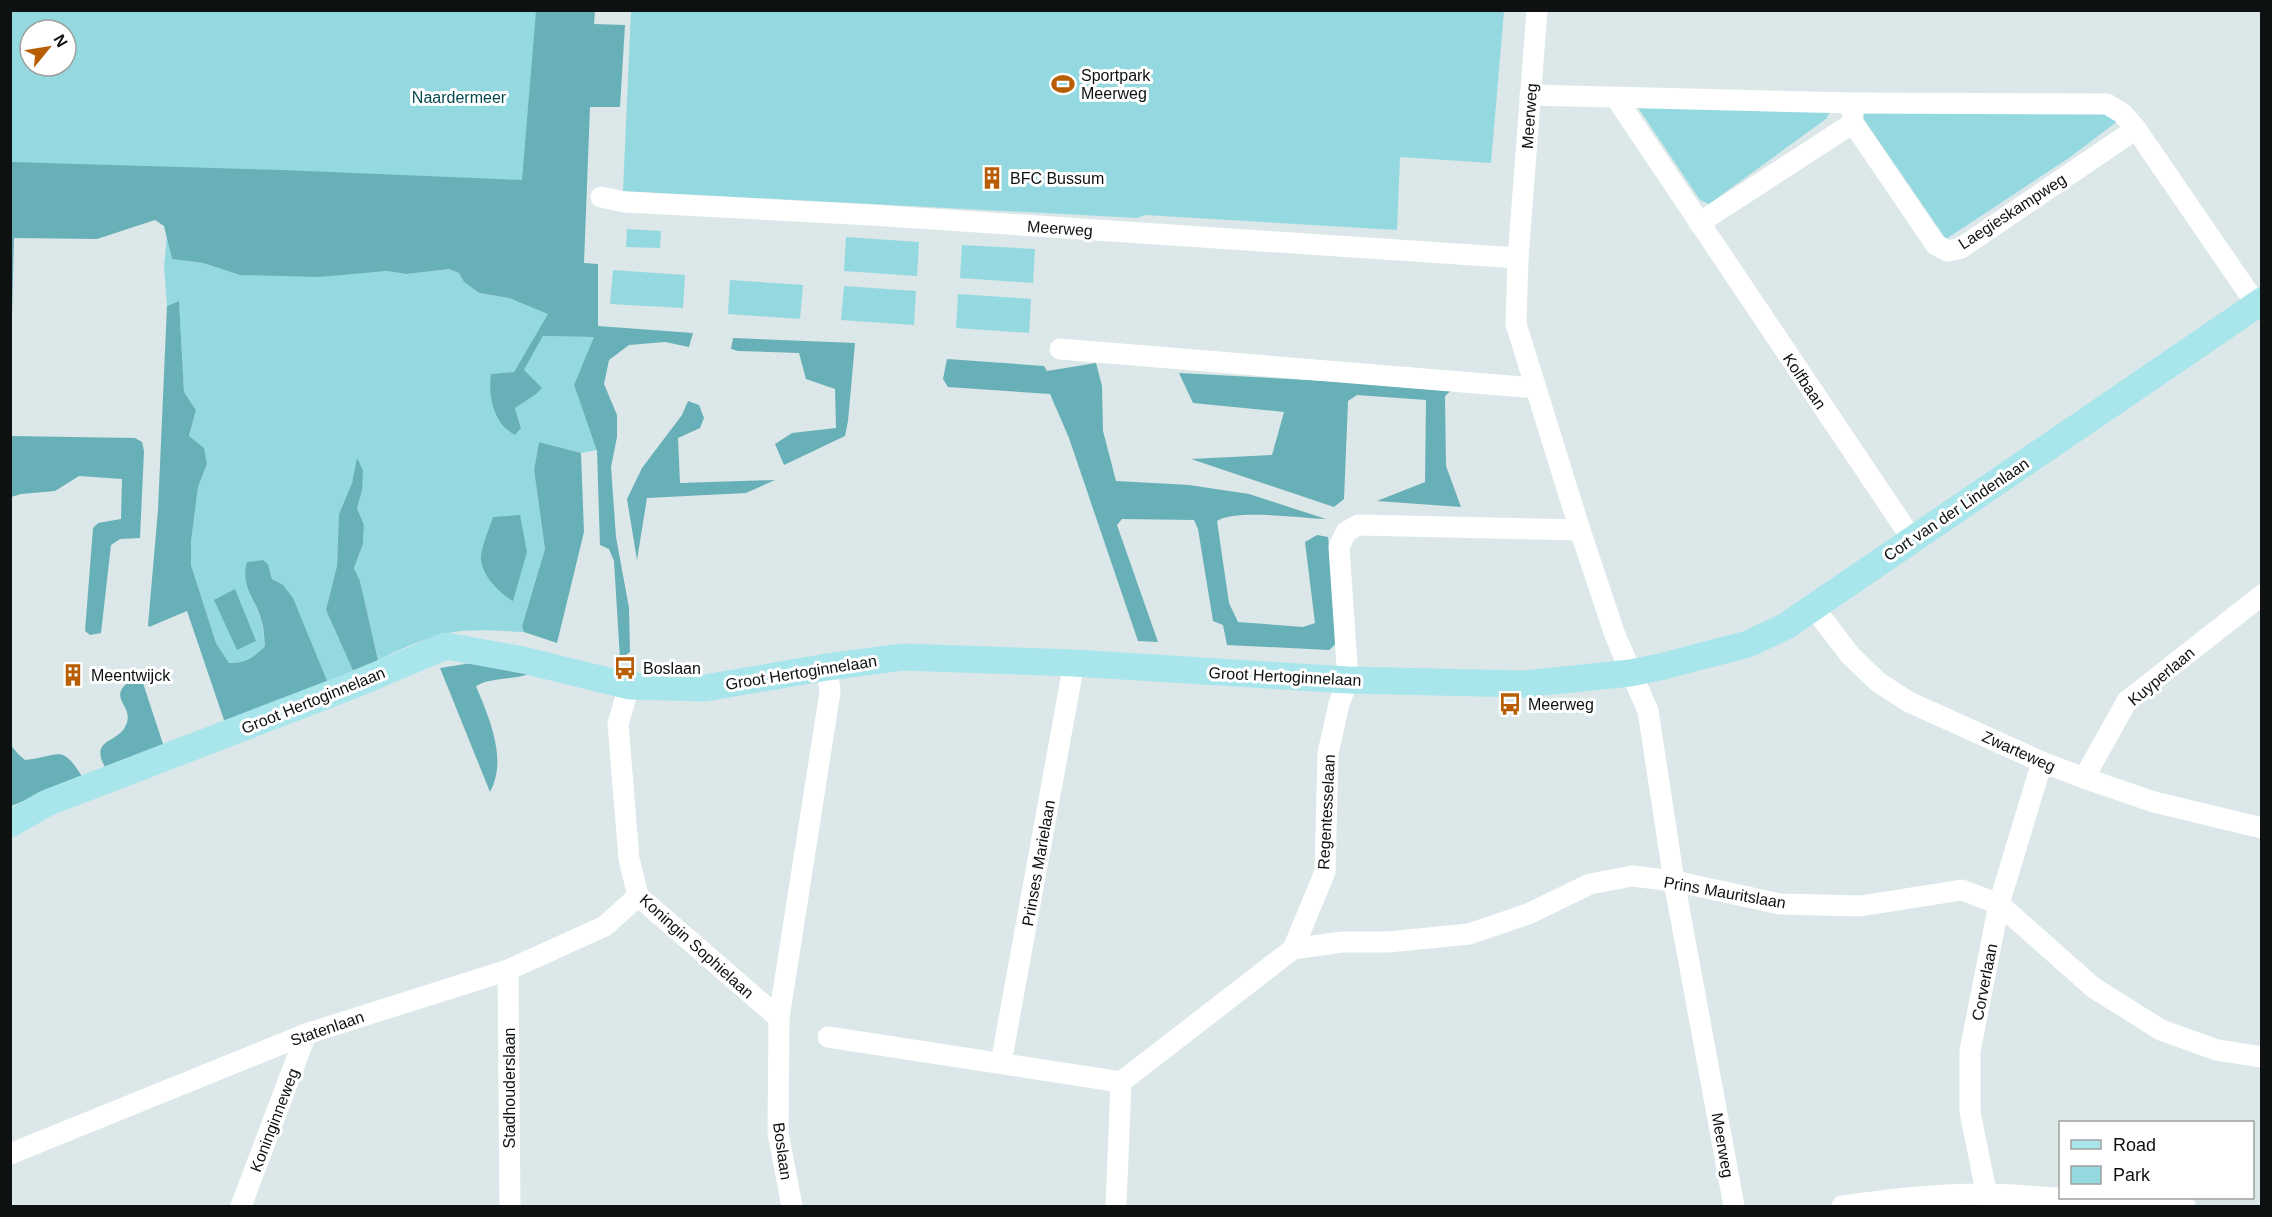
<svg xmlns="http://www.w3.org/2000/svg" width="2272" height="1217" viewBox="0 0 2272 1217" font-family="Helvetica,sans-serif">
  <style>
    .green { fill: #95d9e0; fill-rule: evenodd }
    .forest { fill: #68b0b7 }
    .water { fill: #68afb6 }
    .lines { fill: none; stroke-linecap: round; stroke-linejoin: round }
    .minor { stroke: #fff; stroke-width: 21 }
    .major { stroke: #a9e6ec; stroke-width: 27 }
    .labels { text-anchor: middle; stroke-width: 6; stroke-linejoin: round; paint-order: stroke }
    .poi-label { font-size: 16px; fill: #0d1111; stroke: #fff; text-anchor: start }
    .park-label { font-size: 16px; fill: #05494f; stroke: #fff }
    .street-label { font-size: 16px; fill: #0d1111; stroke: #fff }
  </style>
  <rect width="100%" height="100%" fill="#dbe7e8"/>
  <!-- green -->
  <g class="green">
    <path d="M10,11h550l-7,176 -542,-24zM30,30h36v36h-36z"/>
    <path d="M631,11h873l-13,152 -91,-6 -3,73 -252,-15 -7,3 -515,-27z"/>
    <path d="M2084,102l35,18 -50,38 -123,81 -83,-121 2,-7z"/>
    <path d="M1640,104l192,5 -6,10 -117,85 -9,-4 -61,-91z"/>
    <path d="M627,229l34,2 -1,17 -34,-1z"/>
    <path d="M167,235l5,24 31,4 37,12 146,-4 21,3 42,-5 10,4 5,9 15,11 30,5 40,16 -35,58 -23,2 30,53 -6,-19 20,-13 -11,-25 19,-34 52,1 -21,48 23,65 -16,3 -42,-11 -5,28 11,79 -23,77 2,6c-24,-1 -52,-4 -76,1 -25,6 -48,16 -70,27l-18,-79 -6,-13 9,-24 1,-19 -7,-17 5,-17 -5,-31 -5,23 -13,31 -2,52 -11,44 28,63 -26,10 -35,-84 -21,-21 -4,-14 -19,27 13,30 3,25c-12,12 -19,17 -36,17l-13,-20 -25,-78v-23l7,-55 9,-23 -18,-27 7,-27 -12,-18 -5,-91 -12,5 -3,-39z"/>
    <path d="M846,237l73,5 -2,34 -73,-5z"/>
    <path d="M962,245l73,4 -2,34 -73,-5z"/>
    <path d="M613,270l72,5 -2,33 -73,-4z"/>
    <path d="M730,280l73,5 -3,34 -72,-5z"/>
    <path d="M844,286l72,5 -2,34 -73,-5z"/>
    <path d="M958,294l73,5 -2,34 -73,-5z"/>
  </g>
  <!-- forest -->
  <g class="forest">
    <path d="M536,11h59l-1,13 31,1 -5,82h-30l-6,156 14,1v62l95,7 -4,14 -24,-5 -36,3 -20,15 -5,24 13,31v22l-6,30 5,70 13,71 1,44 -10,7 -6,-98 -5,-12 -9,-4 -3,-94 -23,-66 20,-48 -51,-1 -19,34 18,18 -7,7 -20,13 6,20 -6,7c-22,-12 -27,-39 -24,-61l23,-2 34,-58 -39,-16 -30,-5 -15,-11 -5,-9 -10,-4 -42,5 -21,-3 -67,6 -79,-2 -37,-12 -31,-4 -8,-33 -9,-6 -58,19 -83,-1 -3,115v-191l271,8 240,10z"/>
    <path d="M179,301l5,91 12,18 -7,26 15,12 3,16 -9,23 -7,55v23l25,78 13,20c17,0 24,-5 36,-17 -1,-8 -1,-17 -3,-24 -6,-23 -22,-35 -15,-60l16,-2 5,4 4,15 11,6 10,13 35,85 -103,40 -38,-112 -38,16 -1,-2 10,-115 9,-204z"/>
    <path d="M733,338l122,5 -7,78 -3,15 -61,29 -9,-21 17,-11 44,-5 -1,-39 -29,-10 -7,-26 -61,-2 -7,-2z"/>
    <path d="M947,359l97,7 3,5 49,-8 6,23 1,45 13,50 73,4 60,9 77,25c-24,-1 -91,-10 -109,2l12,82 9,19 65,5 12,-4 -10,-81 12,-7 11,2 11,104 -10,9 -102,-5 -4,-20 -10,-4 -15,-92 -4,-9 -72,-1 -5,6 41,117 -20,-1 -69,-203 -19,-44 -102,-7 -5,-8z"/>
    <path d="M1179,373l275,15 -9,8 1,70 15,41 -84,-6 48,-19 1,-82 -69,-5 -9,6 -4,98 -10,8 -143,-48 81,-4 12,-43 -91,-9z"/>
    <path d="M688,401l11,4 5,13 -4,10 -22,10 2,45 95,-3 -29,13 -99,5 -10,62 -10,-61 15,-31 40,-53z"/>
    <path d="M11,436l124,2 7,4 2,9 -4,87 -20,1 -9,6 -10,88 -11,2 -5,-4 8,-103 5,-5 23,-4 1,-40 -43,-3 -24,15 -34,3 -10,3z"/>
    <path d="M539,442l42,11 3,79 -27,111 -33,-11 -2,-6 23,-77 -11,-79z"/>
    <path d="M357,458l6,12 -1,21 -5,17 7,17 -1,19 -9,24 6,13 18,79 -24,13 -28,-63 11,-44 2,-52 13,-31z"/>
    <path d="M520,515l7,37 -14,49c-14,-8 -34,-28 -32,-46 2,-12 8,-26 12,-38z"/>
    <path d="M484,661l45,13c-17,6 -38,3 -53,12 13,32 32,73 14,106l-50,-124z"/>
    <path d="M140,674l24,73 -58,22c-18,-31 12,-25 20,-44 10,-22 -27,-27 14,-51z"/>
    <path d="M10,744l8,10 7,6c34,-3 36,-18 58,18l-72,28z"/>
  </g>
  <!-- water -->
  <path class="water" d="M235,589l21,52 -19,9 -23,-50z"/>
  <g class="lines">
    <!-- minor -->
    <g class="minor">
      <path d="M1537,10l-19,248 -2,66 64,206 35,105 33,76 26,170 60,325"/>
      <path d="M1530,95l322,8 255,1 15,9 14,16 120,175"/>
      <path d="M1616,98l296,441"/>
      <path d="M1852,103l1,20 83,122 12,6 13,-3 175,-119"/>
      <path d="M601,197l24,5 246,13 647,43"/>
      <path d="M1699,223l154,-100"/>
      <path d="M1060,349l476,39"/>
      <path d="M1814,608l36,47 28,27 31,20 133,60 42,16 70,24 108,26"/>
      <path d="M629,686l-11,38 11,135 9,37 141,122"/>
      <path d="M2084,778l43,-77 135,-106"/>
      <path d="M1293,949l49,-7h46l81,-8 59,-20 62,-30 42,-8 42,5 106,23 80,2 102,-16 37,14 95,84 67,42 56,20 45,7"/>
      <path d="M508,970l2,236"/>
      <path d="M828,1037l293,45"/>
      <path d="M1001,1063l73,-400"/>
      <path d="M10,1154l296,-120 202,-64 97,-44 33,-30"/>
      <path d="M241,1206l65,-172"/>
      <path d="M792,1206l-14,-73 1,-115 51,-326 -3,-25"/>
      <path d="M1116,1206l5,-124 172,-133 32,-77 3,-119 11,-49 9,-24 -9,-133 7,-15 12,-7 222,5"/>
      <path d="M1842,1206c48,-7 98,-13 146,-12 66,2 131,11 197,12"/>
      <path d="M1989,1206l-19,-94v-61l29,-147 43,-142"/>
    </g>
    <!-- major -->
    <path class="major" d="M10,824l37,-21 304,-117 95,-40 77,14 106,26 76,2 122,-21 76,-10 171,6 274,17 176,4 106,-11 30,-6 88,-23 38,-18 476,-325"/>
  </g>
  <!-- icons -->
  <defs>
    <g id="stadium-bare" transform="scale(1.8)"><path d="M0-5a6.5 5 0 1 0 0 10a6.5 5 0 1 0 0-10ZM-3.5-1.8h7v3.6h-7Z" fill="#b85d01" stroke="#fff" stroke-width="2.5" paint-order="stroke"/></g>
    <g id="building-bare" transform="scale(1.8)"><path d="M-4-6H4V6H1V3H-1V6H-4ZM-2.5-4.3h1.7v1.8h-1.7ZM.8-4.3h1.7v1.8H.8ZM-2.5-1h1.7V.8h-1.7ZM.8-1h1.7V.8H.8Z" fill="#b85d01" stroke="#fff" stroke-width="2.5" paint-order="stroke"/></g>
    <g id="bus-bare" transform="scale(1.8)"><path d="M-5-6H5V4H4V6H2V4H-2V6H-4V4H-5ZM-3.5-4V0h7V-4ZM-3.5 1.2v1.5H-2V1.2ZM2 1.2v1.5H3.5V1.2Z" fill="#b85d01" stroke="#fff" stroke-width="2.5" paint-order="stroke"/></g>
  </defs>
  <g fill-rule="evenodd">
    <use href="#stadium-bare" x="1063" y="84"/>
    <use href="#building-bare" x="992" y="178"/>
    <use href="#bus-bare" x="625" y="668"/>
    <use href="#building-bare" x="73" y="675"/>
    <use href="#bus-bare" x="1510" y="704"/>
  </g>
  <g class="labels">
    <!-- poi labels -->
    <g class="poi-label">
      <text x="1081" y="81">Sportpark<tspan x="1081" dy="18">Meerweg</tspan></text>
      <text x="1010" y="184">BFC Bussum</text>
      <text x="643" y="674">Boslaan</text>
      <text x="91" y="681">Meentwijck</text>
      <text x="1528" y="710">Meerweg</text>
    </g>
    <!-- park labels -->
    <g class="park-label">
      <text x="459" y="103">Naardermeer</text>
    </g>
    <!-- street labels -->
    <g class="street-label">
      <text transform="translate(1529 116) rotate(-86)" y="6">Meerweg</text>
      <text transform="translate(2012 211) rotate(-33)" y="6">Laegieskampweg</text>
      <text transform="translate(1060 228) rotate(4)" y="6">Meerweg</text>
      <text transform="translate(1805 381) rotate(56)" y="6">Kolfbaan</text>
      <text transform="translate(1956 509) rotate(-34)" y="6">Cort van der Lindenlaan</text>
      <text transform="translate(801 672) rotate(-9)" y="6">Groot Hertoginnelaan</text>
      <text transform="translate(1285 676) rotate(3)" y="6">Groot Hertoginnelaan</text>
      <text transform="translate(2161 676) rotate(-40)" y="6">Kuyperlaan</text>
      <text transform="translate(313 700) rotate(-22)" y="6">Groot Hertoginnelaan</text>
      <text transform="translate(2019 751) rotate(24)" y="6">Zwarteweg</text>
      <text transform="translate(1326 812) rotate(-87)" y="6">Regentesselaan</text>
      <text transform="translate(1038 863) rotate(-80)" y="6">Prinses Marielaan</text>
      <text transform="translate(1725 892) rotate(10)" y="6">Prins Mauritslaan</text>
      <text transform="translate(697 946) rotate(42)" y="6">Koningin Sophielaan</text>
      <text transform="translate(1984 982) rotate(-79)" y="6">Corverlaan</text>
      <text transform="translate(327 1028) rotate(-19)" y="6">Statenlaan</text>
      <text transform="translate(509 1088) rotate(-90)" y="6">Stadhouderslaan</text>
      <text transform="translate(274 1120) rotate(-69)" y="6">Koninginneweg</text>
      <text transform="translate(1723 1145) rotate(80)" y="6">Meerweg</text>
      <text transform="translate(783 1151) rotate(82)" y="6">Boslaan</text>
    </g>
  </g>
  <!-- border -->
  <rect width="2272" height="1217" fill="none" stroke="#0d1111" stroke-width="24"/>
  <!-- legend -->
  <rect x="2059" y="1121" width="195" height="78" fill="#ffffff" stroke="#9ea0a0" stroke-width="1.5"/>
  <rect x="2071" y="1140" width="30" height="9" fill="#a9e6ec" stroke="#9ea0a0" stroke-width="1.5"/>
  <text x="2113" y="1151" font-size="18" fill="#0d1111">Road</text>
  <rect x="2071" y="1166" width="30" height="18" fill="#95d9e0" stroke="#9ea0a0" stroke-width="1.5"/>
  <text x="2113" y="1181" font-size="18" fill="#0d1111">Park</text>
  <!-- north arrow -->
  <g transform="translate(48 48) rotate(60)"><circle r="28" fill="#ffffff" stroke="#9ea0a0" stroke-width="1.5"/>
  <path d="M0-4.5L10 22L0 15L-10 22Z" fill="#b85d01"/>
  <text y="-9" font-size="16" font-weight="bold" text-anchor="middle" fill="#0d1111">N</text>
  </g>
</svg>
